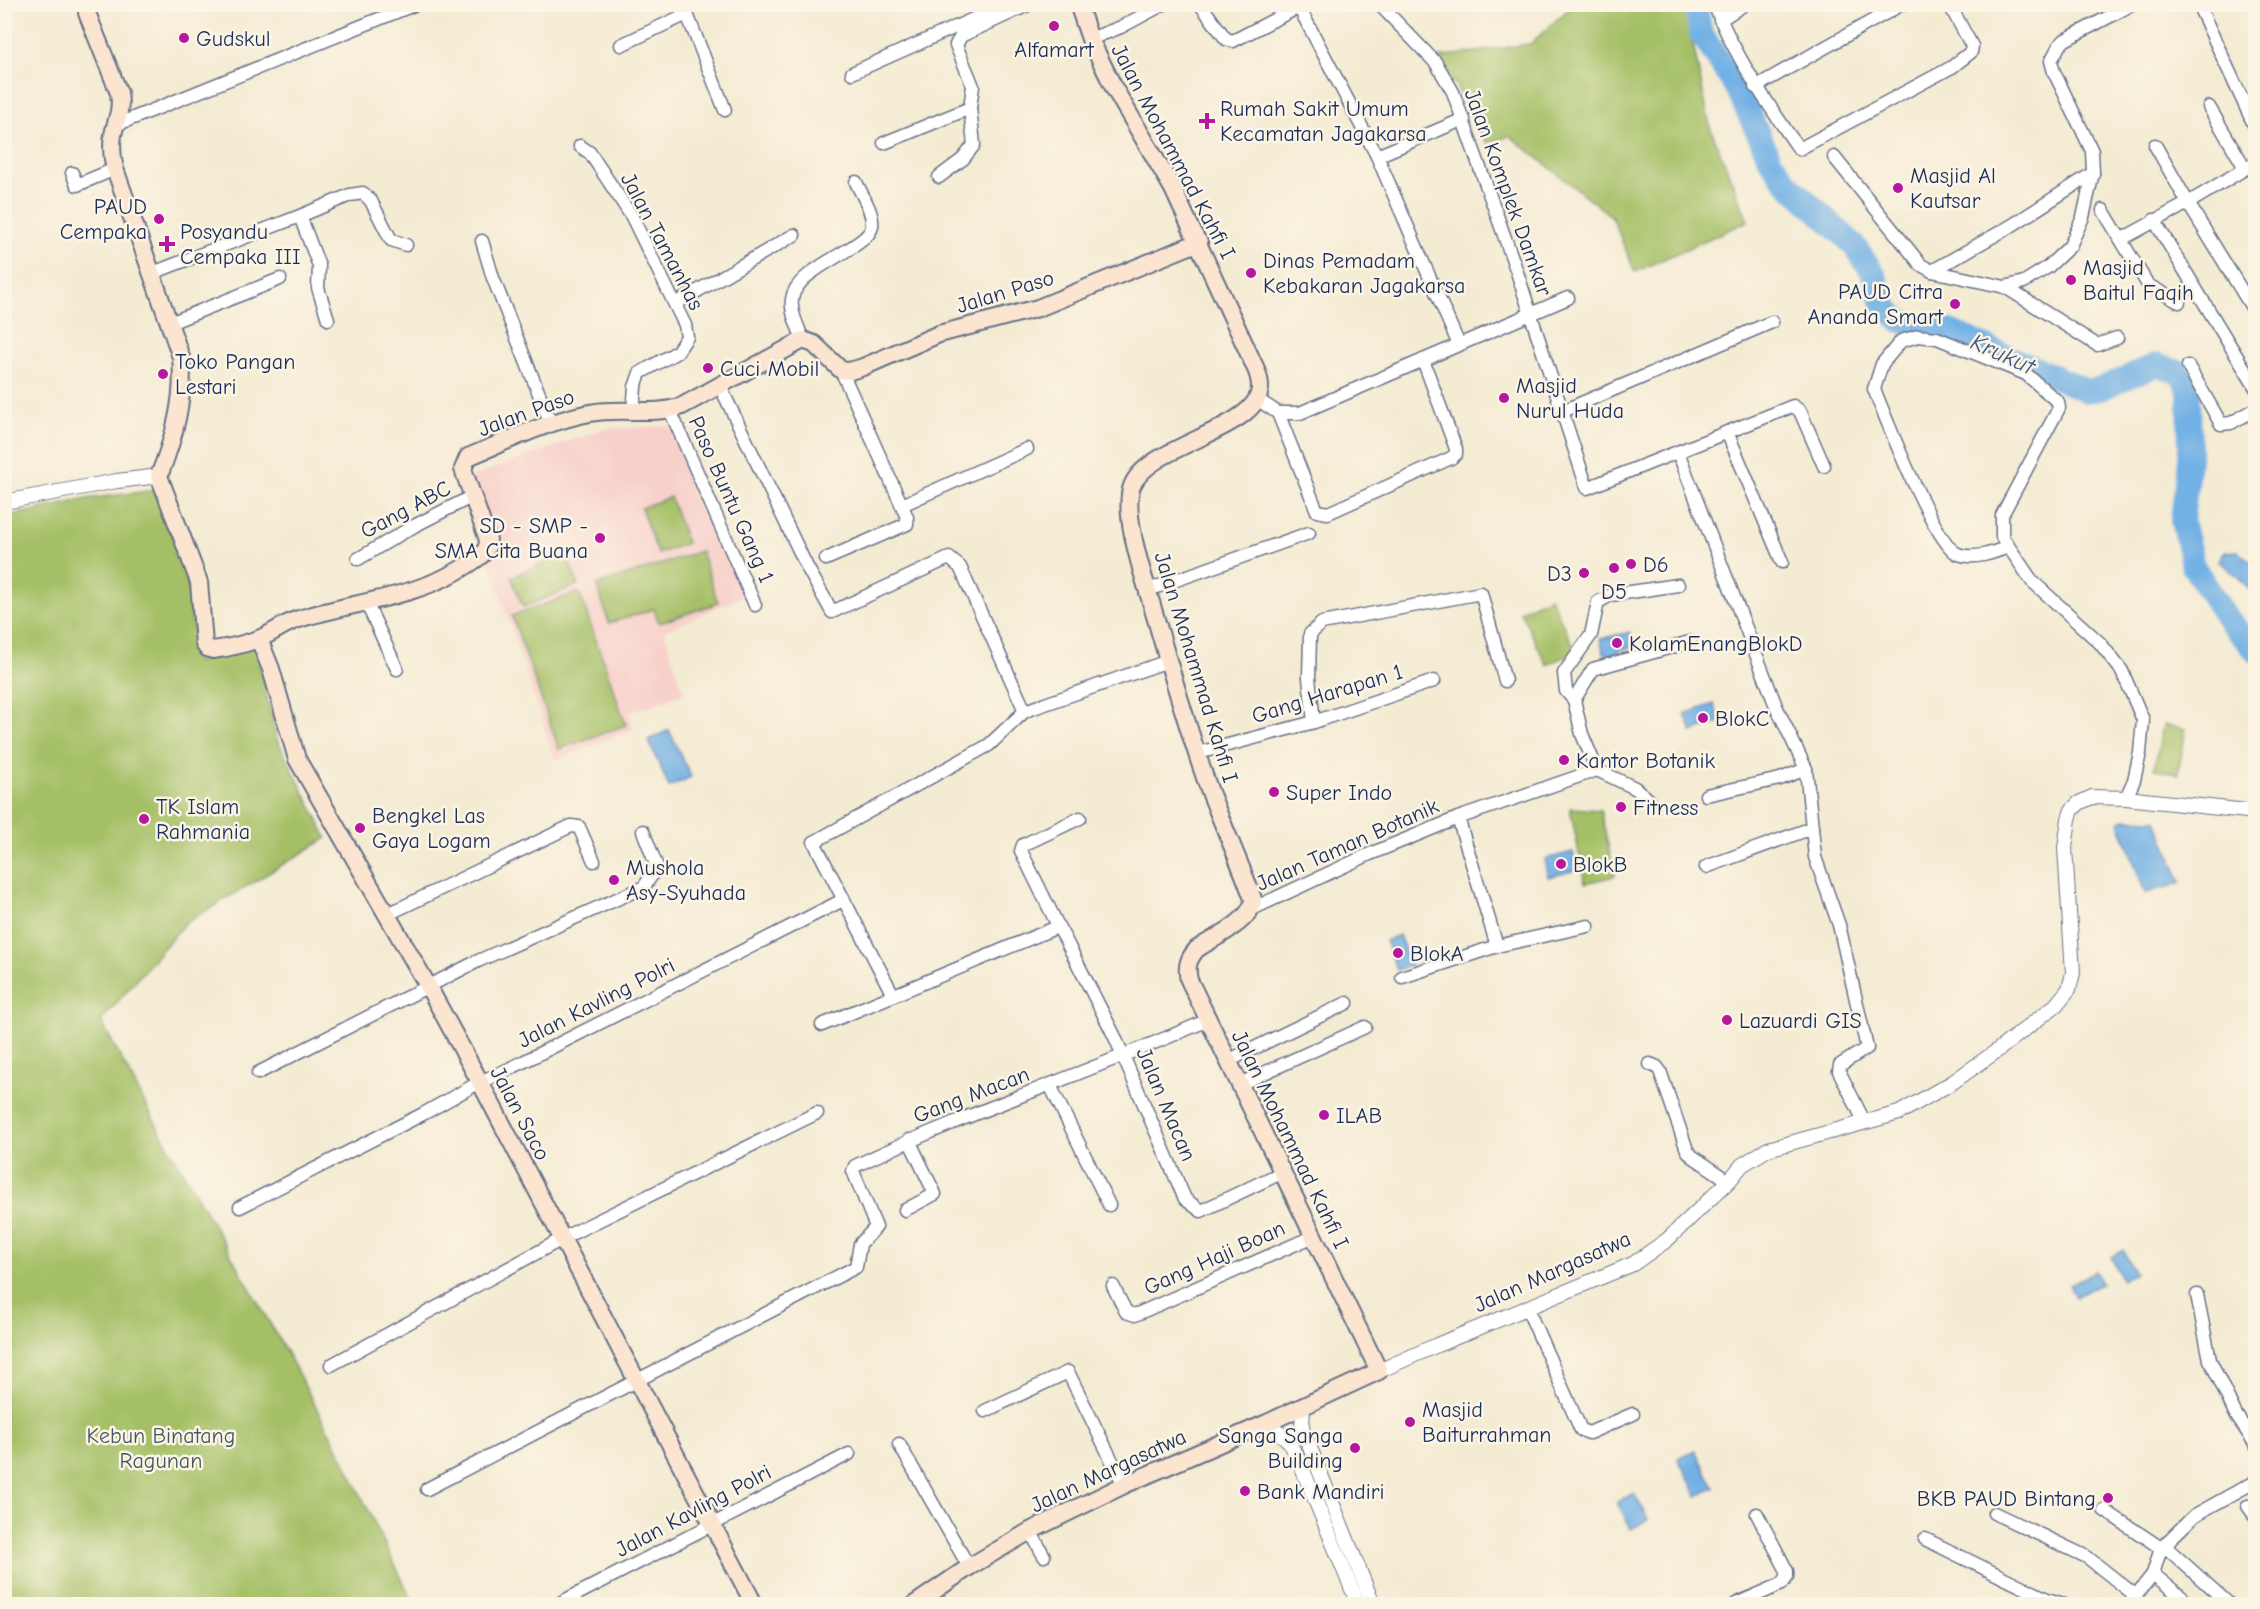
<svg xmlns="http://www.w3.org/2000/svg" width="2260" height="1609" viewBox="0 0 2260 1609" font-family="'Comic Neue',sans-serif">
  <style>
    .built { fill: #f7d0ca }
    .green { fill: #a4bf65; stroke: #607762; stroke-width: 1.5 }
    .water { fill: #72b1e5; stroke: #4670a2; stroke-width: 1.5 }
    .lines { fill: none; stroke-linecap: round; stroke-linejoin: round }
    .river { stroke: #72b1e5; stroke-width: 24 }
    .minor-casing { stroke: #677187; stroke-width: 15 }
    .tertiary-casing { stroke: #677187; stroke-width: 16 }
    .secondary-casing { stroke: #677187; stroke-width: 20 }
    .minor { stroke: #fff; stroke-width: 12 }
    .tertiary { stroke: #fff; stroke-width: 14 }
    .secondary { stroke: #fce5d0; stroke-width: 16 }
    .poi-dot { fill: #b5179e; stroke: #fcf5e5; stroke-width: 2 }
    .labels { text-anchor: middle; stroke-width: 5; stroke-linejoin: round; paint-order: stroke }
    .poi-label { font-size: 22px; fill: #1b2f5e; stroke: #fcf5e5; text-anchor: start }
    .street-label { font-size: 22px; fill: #1b2f5e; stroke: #fcf5e5 }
    .park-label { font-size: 22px; fill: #445a60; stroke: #fcf5e5 }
    .water-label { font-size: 24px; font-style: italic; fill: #355686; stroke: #fcf5e5 }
  </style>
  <rect width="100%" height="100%" fill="#fcf5e5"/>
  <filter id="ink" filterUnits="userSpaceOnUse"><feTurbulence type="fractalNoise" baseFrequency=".0167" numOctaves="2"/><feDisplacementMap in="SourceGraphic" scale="12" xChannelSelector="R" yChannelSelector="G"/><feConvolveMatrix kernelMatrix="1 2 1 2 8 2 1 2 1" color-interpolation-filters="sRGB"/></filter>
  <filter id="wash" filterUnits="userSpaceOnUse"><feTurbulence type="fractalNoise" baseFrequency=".008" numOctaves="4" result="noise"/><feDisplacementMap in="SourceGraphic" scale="24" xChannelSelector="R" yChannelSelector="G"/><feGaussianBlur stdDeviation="1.35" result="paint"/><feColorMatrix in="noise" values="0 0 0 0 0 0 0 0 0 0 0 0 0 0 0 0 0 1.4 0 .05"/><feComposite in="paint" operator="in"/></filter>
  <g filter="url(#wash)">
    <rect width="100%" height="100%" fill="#f4ebd3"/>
    <!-- built -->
    <path class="built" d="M670,426l75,169 -81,36 20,62 -55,20 5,16 -79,31 -93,-280 141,-51z"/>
    <!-- green -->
    <g class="green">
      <path d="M1573,5h112l25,122 38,94 -113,51 -23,-55 -102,-81 -23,7 -47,-86 90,-13z"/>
      <path d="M156,490l30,75 11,97 58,-17 22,94 50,99 -143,86 -83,97 61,114 129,225 54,102 69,142h-409l-1,-1087 82,-18z"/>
      <path d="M670,497l17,46 -29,11 -17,-46z"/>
      <path d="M701,551l17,52 -59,20 -5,-14 -45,14 -12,-38z"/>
      <path d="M566,554l12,31 -55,22 -12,-30z"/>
      <path d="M579,592l47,133 -67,24 -47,-133z"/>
      <path d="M1550,597l26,54 -29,14 -27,-54z"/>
      <path d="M2163,725l23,4 -8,45 -24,-5z"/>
      <path d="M1570,808l30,2 15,66 -30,7z"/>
    </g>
    <!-- water -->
    <g class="water">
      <path d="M2238,551l14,12 3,-1v34l-15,-17 -21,-18 5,-9z"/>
      <path d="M1630,632l3,14 -15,5 -6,5 -8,-3 -4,-14z"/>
      <path d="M1714,704l6,18 -28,10 -7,-18z"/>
      <path d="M669,730l22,47 -22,10 -21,-47z"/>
      <path d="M2125,819l31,1 25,63 -36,10 -26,-71z"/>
      <path d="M1573,852l4,18 -29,7 -3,-18z"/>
      <path d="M1399,935l12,30 -14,5 -12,-29z"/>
      <path d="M2123,1250l12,23 -13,7 -11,-23z"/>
      <path d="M2095,1271l6,13 -26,13 -6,-12z"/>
      <path d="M1695,1450l19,38 -17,8 -19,-38z"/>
      <path d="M1634,1493l14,27 -17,9 -14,-27z"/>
    </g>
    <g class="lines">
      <!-- river -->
      <path class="river" d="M1695,4l6,29 36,56 34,72 17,23 65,60 22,32 8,28 16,16 22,9 29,2 137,60 13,-2 56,-24 23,7 5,7 5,11 1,60 -8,71 11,45 33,51 30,34"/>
    </g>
  </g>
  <g filter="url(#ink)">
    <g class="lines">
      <!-- minor casing -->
      <g class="minor-casing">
        <g id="minor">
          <path d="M683,4l42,106"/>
          <path d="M1200,4l26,35 7,2 62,-32 6,2 76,145 82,189"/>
          <path d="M1379,4l57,59 17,29 63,177 71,219 206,-82 7,5 24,55"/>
          <path d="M1714,4c21,53 53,99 85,145l153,-82 19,-15 1,-6 -23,-42"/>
          <path d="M2198,4l58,125"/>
          <path d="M1720,20l25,-16"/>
          <path d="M1090,39l31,-12 43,-23"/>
          <path d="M621,45l66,-31"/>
          <path d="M852,73l155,-69"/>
          <path d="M1755,87l147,-83"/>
          <path d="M2209,107l36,61"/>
          <path d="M116,125l300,-121"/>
          <path d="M884,143l86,-35"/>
          <path d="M2155,145l33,58 68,-41"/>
          <path d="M580,146l10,7 42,64 53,108 2,12 -10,15 -37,21 -5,14 -2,24"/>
          <path d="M1377,156l87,-37"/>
          <path d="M1834,157l87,108 11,6 73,16 19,-5 24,-15 22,-21 13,-29 10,-44 -1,-22 -38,-79 -3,-11 8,-15 6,-6 68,-36"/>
          <path d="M72,173l5,12 38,-16"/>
          <path d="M939,177l24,-18 11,-14 -4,-37 3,-22 -17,-41 5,-9 69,-32"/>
          <path d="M2103,210l45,75 31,17"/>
          <path d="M300,216l19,50 -1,22 10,31"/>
          <path d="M2154,220l102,168"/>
          <path d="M2122,239l66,-36 68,111"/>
          <path d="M482,241l11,37 58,146"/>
          <path d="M1932,271l79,-45 82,-53"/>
          <path d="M150,274l150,-58 50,-21 13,-2 8,8 20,39 15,5"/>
          <path d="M2005,287l92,58 20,-7"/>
          <path d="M675,304l119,-69"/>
          <path d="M170,323l110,-44"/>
          <path d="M803,340c-4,-12 -13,-27 -11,-41 4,-32 78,-51 80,-73 2,-14 -11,-32 -16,-44"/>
          <path d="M2188,366l33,58 10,-1 25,-14"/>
          <path d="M720,386l87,181 25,45 117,-54 11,9 65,144"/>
          <path d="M1257,399l21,14h22l268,-115"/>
          <path d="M670,410l85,195"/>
          <path d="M1563,411l209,-89"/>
          <path d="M1278,413l39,98 11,2 123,-55 5,-4v-5l-33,-89"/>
          <path d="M1727,432l55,130"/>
          <path d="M1678,452l98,254 30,63 9,88 24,68 28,123 -27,17 -1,6 26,52"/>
          <path d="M902,505l125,-56"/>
          <path d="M2008,547c-15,6 -34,13 -50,7 -23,-9 -72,-136 -84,-165l8,-25 19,-23 17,-5 19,2 89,36 32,28 1,6 -57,107v22l30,44 68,62 22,28 21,49 -3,33 -6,27 -8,18"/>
          <path d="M358,559l56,-33 59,-30"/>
          <path d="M826,559l81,-35v-7l-66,-147"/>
          <path d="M1148,590l161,-57"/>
          <path d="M367,604l30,65"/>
          <path d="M1574,700l19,-31 97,-27"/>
          <path d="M1314,722l-5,-44 1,-44 12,-11 159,-30 24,88"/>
          <path d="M1198,753l116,-31 120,-41"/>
          <path d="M1597,770l-15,-36 -8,-34 -8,-9 -2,-18 27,-38 7,-33 13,-7 67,-10"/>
          <path d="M1706,795l74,-16 26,-10"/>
          <path d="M1458,818l39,128"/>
          <path d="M1706,867l106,-39"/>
          <path d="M1252,909l118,-55 88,-36 139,-48 38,18 13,11"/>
          <path d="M386,915l185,-89 8,1 15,34"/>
          <path d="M1060,930l-39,-79 2,-6 57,-27"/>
          <path d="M1402,977l95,-31 91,-20"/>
          <path d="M893,995l-79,-153 175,-97 36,-34 143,-50"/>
          <path d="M822,1025l233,-97 5,2 4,7 50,98 71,164 16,12 80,-38"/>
          <path d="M1228,1061l119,-58"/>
          <path d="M1650,1064l7,3 3,4 27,79 5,6 37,25"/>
          <path d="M258,1073l220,-112 166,-74 13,-20 -14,-36"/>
          <path d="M1240,1084l125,-57"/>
          <path d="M1050,1085l59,120"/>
          <path d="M240,1207l183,-93 57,-32 29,-13 334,-169"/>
          <path d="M905,1210l30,-16 -26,-54"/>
          <path d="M1113,1286l13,26 9,3 179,-79"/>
          <path d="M2197,1295l13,65 26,55 20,30"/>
          <path d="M1527,1308l54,122 8,3 44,-19"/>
          <path d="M331,1365l242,-132 244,-120"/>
          <path d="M985,1411l83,-39 56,113"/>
          <path d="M899,1444l70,123"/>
          <path d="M427,1489l429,-222 4,-23 16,-17 -23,-56 2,-5c115,-55 236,-94 353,-146"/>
          <path d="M2248,1506l8,11"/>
          <path d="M2104,1510l57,38"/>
          <path d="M1994,1513l93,44 49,39"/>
          <path d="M1030,1531l14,25"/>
          <path d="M1925,1539l122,60 16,5"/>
          <path d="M2167,1543l2,7 60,54"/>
          <path d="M2153,1574l37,30"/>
          <path d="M558,1604l291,-150"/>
          <path d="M1736,1604l46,-20 5,-7v-6l-30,-57"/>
          <path d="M2129,1604l24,-30 8,-26 34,-33 61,-34"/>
        </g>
      </g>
      <!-- tertiary casing -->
      <g class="tertiary-casing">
        <g id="tertiary">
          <path d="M4,502l113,-21 42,-5"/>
          <path d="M1379,1371l58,-26 196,-81 34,-24 62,-59 13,-16 26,-16 131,-36 54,-31 45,-32 58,-45 13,-16 4,-16 -8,-125 4,-29 3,-9 7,-7 13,-6 34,1 130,14"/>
          <path d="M1303,1407l-1,21 71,176"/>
          <path d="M1267,1423l21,17 14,28 56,136"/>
        </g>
      </g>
      <!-- secondary casing -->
      <g class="secondary-casing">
        <g id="secondary">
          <path d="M88,4l-1,9 32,80c3,17 -3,27 -6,42 -2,12 -1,22 2,34l66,188c4,42 -7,81 -22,119l40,106 5,62 3,4 6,2c15,-2 32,-6 45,-11 14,-5 26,-16 41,-20 58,-18 119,-21 170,-55 10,-7 19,-11 19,-24l-25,-71 5,-12c39,-16 80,-36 122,-44 31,-6 63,3 92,-7l121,-66 11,4 27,26 9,1 13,-4 76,-33 99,-26 161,-66"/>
          <path d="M259,639l12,30 26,90 131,227 52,96 274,522"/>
          <path d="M915,1604l54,-37 61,-36 94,-46 143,-62 112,-52 -190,-391c-3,-13 -1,-21 8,-31 16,-11 57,-29 56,-50 -13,-37 -30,-73 -44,-110 -22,-61 -40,-125 -58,-187 -8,-27 -29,-90 -19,-116 16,-42 128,-56 128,-99 0,-6 -2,-13 -4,-18l-83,-180 -59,-101 -24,-49 -12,-35"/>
        </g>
      </g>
      <!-- minor -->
      <use href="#minor" class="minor"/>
      <!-- tertiary -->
      <use href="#tertiary" class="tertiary"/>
      <!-- secondary -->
      <use href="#secondary" class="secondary"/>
    </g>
  </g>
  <!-- markers -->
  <g class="poi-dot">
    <circle cx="1054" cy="26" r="6"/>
    <circle cx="184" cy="38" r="6"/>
    <path d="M1204 112h6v6h6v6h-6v6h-6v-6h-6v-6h6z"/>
    <circle cx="1898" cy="188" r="6"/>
    <circle cx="159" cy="219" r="6"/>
    <path d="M164 235h6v6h6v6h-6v6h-6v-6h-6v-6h6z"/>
    <circle cx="1251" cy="273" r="6"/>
    <circle cx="2071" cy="280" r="6"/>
    <circle cx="1955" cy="304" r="6"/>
    <circle cx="708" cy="368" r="6"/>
    <circle cx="163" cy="374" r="6"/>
    <circle cx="1504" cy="398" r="6"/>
    <circle cx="600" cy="538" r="6"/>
    <circle cx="1631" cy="564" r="6"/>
    <circle cx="1614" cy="568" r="6"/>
    <circle cx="1584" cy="573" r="6"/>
    <circle cx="1617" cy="643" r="6"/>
    <circle cx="1703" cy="718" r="6"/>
    <circle cx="1564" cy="760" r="6"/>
    <circle cx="1274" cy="792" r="6"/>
    <circle cx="1621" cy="807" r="6"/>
    <circle cx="144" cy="819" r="6"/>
    <circle cx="360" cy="828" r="6"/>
    <circle cx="1561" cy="864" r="6"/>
    <circle cx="614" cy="880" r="6"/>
    <circle cx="1398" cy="953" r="6"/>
    <circle cx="1727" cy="1020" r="6"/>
    <circle cx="1324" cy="1115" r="6"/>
    <circle cx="1410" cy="1422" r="6"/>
    <circle cx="1355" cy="1448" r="6"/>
    <circle cx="1245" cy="1491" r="6"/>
    <circle cx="2108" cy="1498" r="6"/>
  </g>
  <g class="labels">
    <!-- poi labels -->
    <g class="poi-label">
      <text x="196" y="46">Gudskul</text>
      <text x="1054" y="57" text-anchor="middle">Alfamart</text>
      <text x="1220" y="116">Rumah Sakit Umum<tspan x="1220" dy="25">Kecamatan Jagakarsa</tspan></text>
      <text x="1910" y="183">Masjid Al<tspan x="1910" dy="25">Kautsar</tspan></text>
      <text x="147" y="214" text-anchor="end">PAUD<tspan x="147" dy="25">Cempaka</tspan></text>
      <text x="180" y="239">Posyandu<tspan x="180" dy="25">Cempaka III</tspan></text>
      <text x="1263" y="268">Dinas Pemadam<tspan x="1263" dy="25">Kebakaran Jagakarsa</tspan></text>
      <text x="2083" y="275">Masjid<tspan x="2083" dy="25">Baitul Faqih</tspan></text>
      <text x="1943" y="299" text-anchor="end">PAUD Citra<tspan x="1943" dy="25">Ananda Smart</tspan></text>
      <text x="175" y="369">Toko Pangan<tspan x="175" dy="25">Lestari</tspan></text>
      <text x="720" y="376">Cuci Mobil</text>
      <text x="1516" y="393">Masjid<tspan x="1516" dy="25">Nurul Huda</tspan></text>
      <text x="588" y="533" text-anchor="end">SD - SMP -<tspan x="588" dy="25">SMA Cita Buana</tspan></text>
      <text x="1643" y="572">D6</text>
      <text x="1572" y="581" text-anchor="end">D3</text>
      <text x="1614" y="599" text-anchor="middle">D5</text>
      <text x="1629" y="651">KolamEnangBlokD</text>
      <text x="1715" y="726">BlokC</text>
      <text x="1576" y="768">Kantor Botanik</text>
      <text x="1286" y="800">Super Indo</text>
      <text x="156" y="814">TK Islam<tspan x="156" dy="25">Rahmania</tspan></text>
      <text x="1633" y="815">Fitness</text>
      <text x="372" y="823">Bengkel Las<tspan x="372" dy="25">Gaya Logam</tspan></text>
      <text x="1573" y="872">BlokB</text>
      <text x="626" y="875">Mushola<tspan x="626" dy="25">Asy-Syuhada</tspan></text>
      <text x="1410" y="961">BlokA</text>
      <text x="1739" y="1028">Lazuardi GIS</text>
      <text x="1336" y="1123">ILAB</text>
      <text x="1422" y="1417">Masjid<tspan x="1422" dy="25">Baiturrahman</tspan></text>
      <text x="1343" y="1443" text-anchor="end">Sanga Sanga<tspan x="1343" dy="25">Building</tspan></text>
      <text x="1257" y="1499">Bank Mandiri</text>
      <text x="2096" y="1506" text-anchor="end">BKB PAUD Bintang</text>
    </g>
    <!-- street labels -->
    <g class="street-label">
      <text transform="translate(1174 151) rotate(62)" y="8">Jalan Mohammad Kahfi I</text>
      <text transform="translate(1509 192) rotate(70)" y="8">Jalan Komplek Damkar</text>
      <text transform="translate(663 241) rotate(62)" y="8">Jalan Tamanhas</text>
      <text transform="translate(1005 291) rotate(-17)" y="8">Jalan Paso</text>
      <text transform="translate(526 412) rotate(-20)" y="8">Jalan Paso</text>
      <text transform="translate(732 499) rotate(66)" y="8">Paso Buntu Gang 1</text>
      <text transform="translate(405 509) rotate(-28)" y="8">Gang ABC</text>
      <text transform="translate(1197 667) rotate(73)" y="8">Jalan Mohammad Kahfi I</text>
      <text transform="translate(1327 693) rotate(-17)" y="8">Gang Harapan 1</text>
      <text transform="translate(1347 844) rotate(-24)" y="8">Jalan Taman Botanik</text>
      <text transform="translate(596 1002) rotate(-27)" y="8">Jalan Kavling Polri</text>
      <text transform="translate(971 1094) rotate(-21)" y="8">Gang Macan</text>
      <text transform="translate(1167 1104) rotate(67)" y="8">Jalan Macan</text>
      <text transform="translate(521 1113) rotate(62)" y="8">Jalan Saco</text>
      <text transform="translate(1291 1139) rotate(64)" y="8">Jalan Mohammad Kahfi I</text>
      <text transform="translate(1214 1257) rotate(-24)" y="8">Gang Haji Boan</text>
      <text transform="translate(1552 1271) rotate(-24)" y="8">Jalan Margasatwa</text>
      <text transform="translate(1108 1470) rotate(-25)" y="8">Jalan Margasatwa</text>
      <text transform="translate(693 1510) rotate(-28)" y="8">Jalan Kavling Polri</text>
    </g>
    <!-- park labels -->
    <g class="park-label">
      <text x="161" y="1443">Kebun Binatang<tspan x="161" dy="25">Ragunan</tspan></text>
    </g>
    <!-- water labels -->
    <g class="water-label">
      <text transform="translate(2003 354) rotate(24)" y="8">Krukut</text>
    </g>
  </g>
  <!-- margin -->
  <rect width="2260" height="1609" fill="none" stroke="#fcf5e5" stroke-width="24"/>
</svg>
